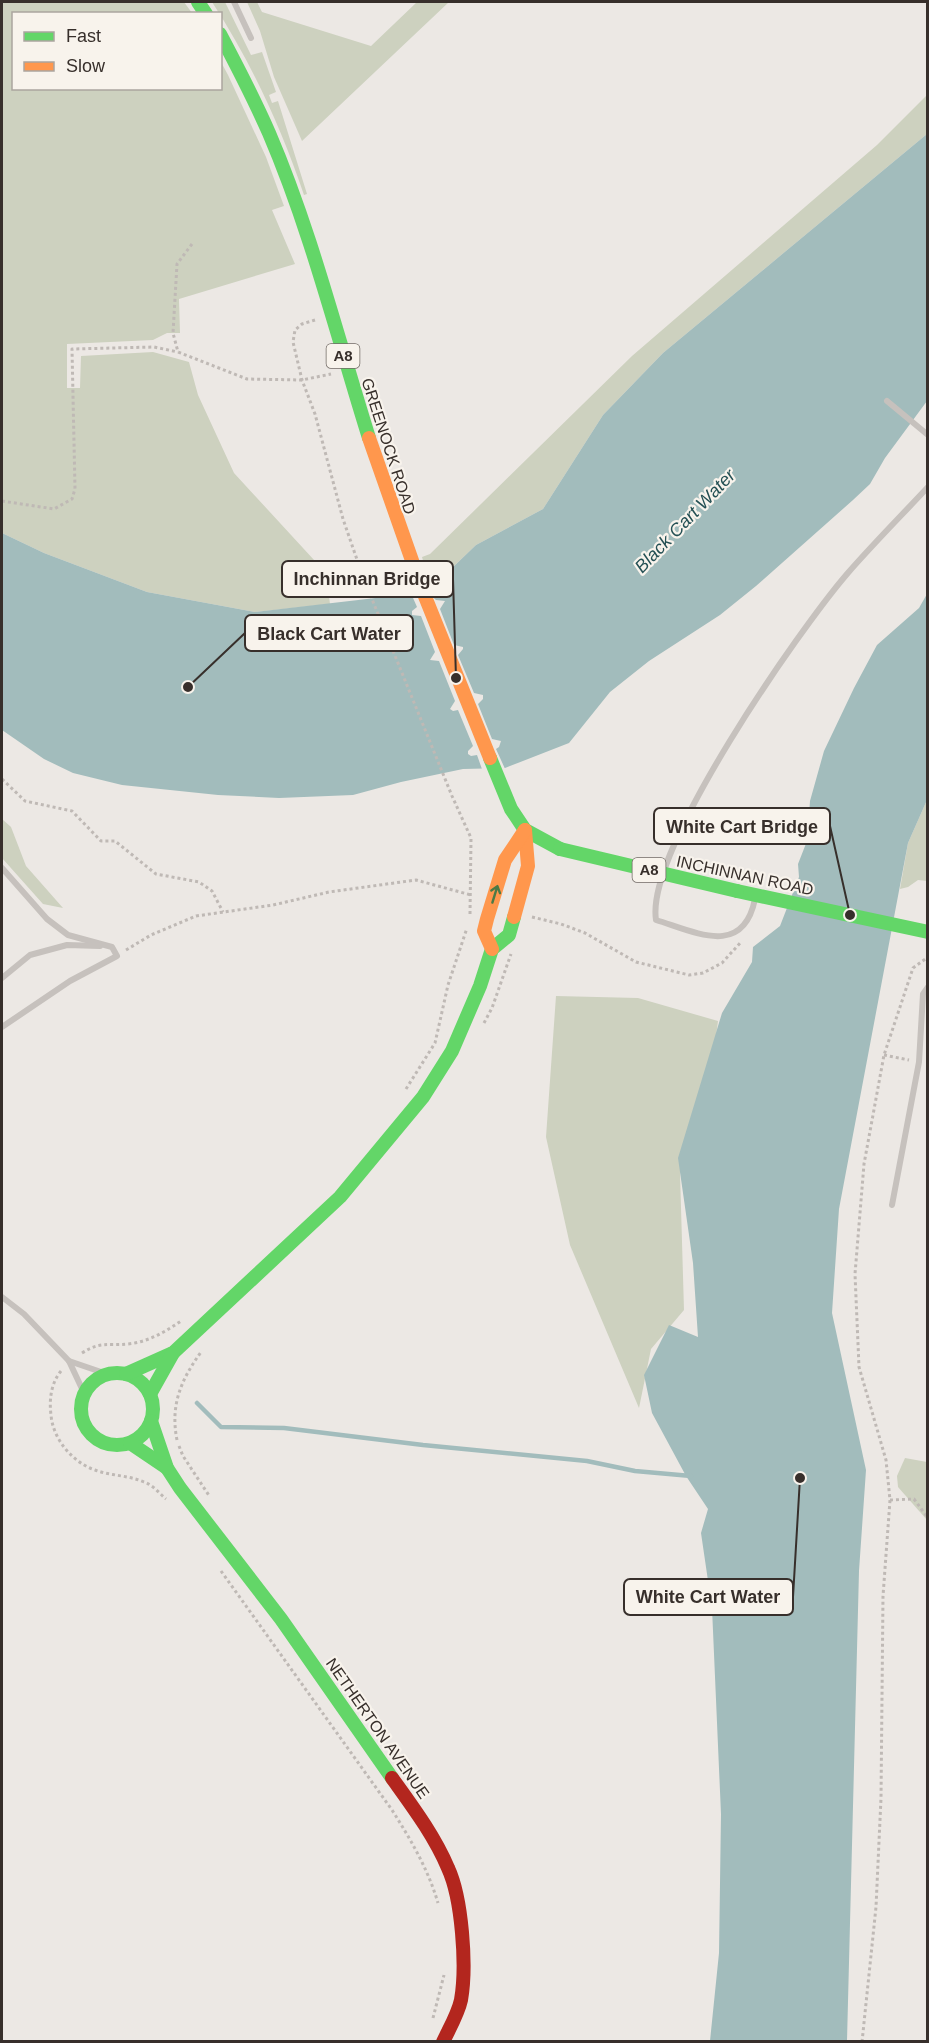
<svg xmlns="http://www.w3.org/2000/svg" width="929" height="2043" viewBox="0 0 929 2043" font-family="Helvetica,sans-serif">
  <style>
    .green { fill: #cdd1bf }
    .water { fill: #a2bcbc }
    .pier { fill: #ece8e4 }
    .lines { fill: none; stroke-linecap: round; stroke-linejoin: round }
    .stream { stroke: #a2bcbc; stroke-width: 4.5 }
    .path { stroke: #bfb9b5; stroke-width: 3; stroke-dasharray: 3 3; stroke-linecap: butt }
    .lane { stroke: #c6c1bd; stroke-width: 6 }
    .fast { stroke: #63d668; stroke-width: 14 }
    .slow { stroke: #ff974d; stroke-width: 14 }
    .jam { stroke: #b3261e; stroke-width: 14 }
    .fast-bridge { stroke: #63d668; stroke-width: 14 }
    .oneway { stroke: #4b7a46 }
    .labels { text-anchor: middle; stroke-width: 4.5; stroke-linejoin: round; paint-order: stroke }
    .shield { fill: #f8f3ec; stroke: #716a65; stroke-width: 1.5 }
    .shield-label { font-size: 15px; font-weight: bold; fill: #372f2b }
    .street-label { font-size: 16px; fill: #372f2b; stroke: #f8f3ec }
    .water-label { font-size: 18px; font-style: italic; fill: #245054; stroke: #f8f3ec }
    .leader { fill: none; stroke: #372f2b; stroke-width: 2 }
    .callout-dot { fill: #372f2b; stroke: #f8f3ec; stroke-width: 2 }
    .callout { fill: #f8f3ec; stroke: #372f2b; stroke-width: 2 }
    .callout-label { font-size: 18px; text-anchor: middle; font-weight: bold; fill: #372f2b }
  </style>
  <rect width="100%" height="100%" fill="#ece8e4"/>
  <!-- green -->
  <g class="green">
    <path d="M2,2h182l8,11 -178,1v74h206l1,-26 7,13 38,82 18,49 -12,4 23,54 -116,35 1,34h-13l-14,7 -86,4v44h13l1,-32 72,-4 36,10 9,33 36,78 92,100 4,31 -75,8 -108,-20 -103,-39 -42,-20z"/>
    <path d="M212,2h13l26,53 11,-3 14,40 -7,3 3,8 6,-2 29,93 -3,1c-23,-68 -53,-133 -92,-193z"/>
    <path d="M247,2h10l5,10 109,34 46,-44h32l-147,139 -28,-64 -14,-46z"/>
    <path d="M927,95v39l-264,219 -60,62 -60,94 -67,36 -45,43 -9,-31 8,-3 202,-198 245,-211z"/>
    <path d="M927,800v81l-9,-1 -10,7 -8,2 8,-46z"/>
    <path d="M2,819l9,8 15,39 37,42 -20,-4 -41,-46z"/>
    <path d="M556,996l82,2 80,23 -4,31 -34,121 4,137 -33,39 -12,59 -69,-163 -24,-108z"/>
    <path d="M905,1458l22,4v58l-29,-33 -1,-11z"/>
  </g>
  <!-- water -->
  <g class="water">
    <path d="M927,134v267l-42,57 -15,26 -17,16 -97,86 -36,29 -71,46 -39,31 -41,51 -64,25 -42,1 -62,13 -48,13 -74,3 -61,-3 -96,-10 -49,-12 -29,-14 -42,-29v-197l42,20 103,39 108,20 172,-20 49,-47 67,-36 60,-94 60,-62z"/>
    <path d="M927,594v206l-19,43 -69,366 -7,104 34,157 -7,101 -12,470h-137l9,-88 2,-139 -9,-206 -11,-75 7,-24 -22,-33 -34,-63 -8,-38 25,-50 29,12 -5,-74 -15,-105 44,-145 30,-51 1,-15 27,-21 19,-49 -1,-13 9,-23 3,-40 14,-50 30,-63 23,-43 42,-37z"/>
  </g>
  <!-- pier -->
  <path class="pier" d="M425,590l11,10 9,1 -5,8 14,36 9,2v2l-5,6 16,38 9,2v4l-5,5 14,35 9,2 -2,6 -3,2 10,22 -23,1 -6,-17 -6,1 -3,-2v-3l5,-5 -15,-36 -5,1 -3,-2 5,-8 -16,-40 -9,-1 5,-8 -14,-36 -9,-1v-4l5,-4 -7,-16z"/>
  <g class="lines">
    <!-- stream -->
    <path class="stream" d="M197,1403l24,24 63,1 139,17 164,16 48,10 56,5"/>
    <!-- path -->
    <g class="path">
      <path d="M192,244l-15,20 -4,69 5,19 69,27 55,1 29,-6"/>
      <path d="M315,320l-13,4 -7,6 -2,12 9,38 13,34 28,105 20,58 89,219 19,42 -1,76"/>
      <path d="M2,501l52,8 18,-10 3,-10 -3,-140 82,-2 24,5"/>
      <path d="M2,779l23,22 47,10 29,30h14l41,33 43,8 13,9 11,21"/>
      <path d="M532,917l29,7 24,9 51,29 53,13 14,-2 19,-10 19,-21"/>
      <path d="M126,950l25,-15 45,-19 77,-11 56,-13 87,-12 55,15"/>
      <path d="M484,1023l8,-15 19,-54"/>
      <path d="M884,1055l25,5"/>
      <path d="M406,1089l29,-46 13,-58 19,-57"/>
      <path d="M82,1353c19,-12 25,-7 46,-9 20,-2 37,-12 53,-23"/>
      <path d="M61,1371c-10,12 -12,29 -10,44 2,24 21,47 44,55 16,6 33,5 49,12 9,3 15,11 22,17"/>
      <path d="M177,1440c-7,-35 4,-60 24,-88"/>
      <path d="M179,1446l4,10 27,41"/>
      <path d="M890,1500l24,-1 14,19"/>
      <path d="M221,1571l171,239c19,30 36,59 46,93"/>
      <path d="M433,2018l11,-43"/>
      <path d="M862,2042l14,-135 5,-109 2,-202 7,-96 -4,-40 -27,-93 -4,-93 9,-110 20,-109 29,-87 15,-11"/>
    </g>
    <!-- lane -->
    <g class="lane">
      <path d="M234,2l17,36"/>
      <path d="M887,401l41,34"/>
      <path d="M2,868l45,51 21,16 44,12 5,9 -47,25 -68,46"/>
      <path d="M755,899c-12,59 -60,33 -99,21 -11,-70 143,-290 191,-346 26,-30 54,-58 81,-87"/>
      <path d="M2,978l28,-23 37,-10 33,1"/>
      <path d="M892,1205l27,-143 4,-68 5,-7"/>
      <path d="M2,1297l22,17 45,47 15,32"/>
      <path d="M69,1361l38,13"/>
    </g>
    <!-- fast -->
    <g class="fast">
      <path d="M198,2l8,12"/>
      <path d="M220,34c17,32 34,65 49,99 42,98 68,203 100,305"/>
      <path d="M490,758l21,51 14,21 35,19"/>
      <path d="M737,891l191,41"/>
      <circle cx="117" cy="1409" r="36"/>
      <path d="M126,1374l47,-21 167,-156 83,-100 29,-46 28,-65 12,-37 17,-14 5,-18"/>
      <path d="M150,1394l23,-41"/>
      <path d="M151,1421l16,47 13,20 101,131 111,159"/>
      <path d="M130,1443l37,25"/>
    </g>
    <!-- slow -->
    <g class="slow">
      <path d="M369,438l53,151 68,169"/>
      <path d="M514,917l14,-51 -3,-36"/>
      <path d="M492,949l-8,-18 3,-12 18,-59 20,-30"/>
    </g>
    <!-- jam -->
    <path class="jam" d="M392,1778c20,28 42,57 56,90 14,30 19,98 13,132 -3,14 -12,29 -18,42"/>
    <!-- fast-bridge -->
    <path class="fast-bridge" d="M560,849l177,42"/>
  </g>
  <!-- one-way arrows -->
  <defs><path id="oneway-shaft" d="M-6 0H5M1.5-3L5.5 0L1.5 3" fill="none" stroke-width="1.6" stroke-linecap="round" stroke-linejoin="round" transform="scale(1.5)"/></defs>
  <use class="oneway" href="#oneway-shaft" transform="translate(495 894) rotate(-73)"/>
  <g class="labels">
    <!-- shield labels -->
    <g class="shield">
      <rect x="326.5" y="344" width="33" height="24" rx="4.5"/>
      <rect x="632.5" y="858" width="33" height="24" rx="4.5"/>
    </g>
    <g class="shield-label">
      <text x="343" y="361">A8</text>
      <text x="649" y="875">A8</text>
    </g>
    <!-- street labels -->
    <g class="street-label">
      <text transform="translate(389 446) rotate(72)" y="6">GREENOCK ROAD</text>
      <text transform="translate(745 875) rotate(12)" y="6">INCHINNAN ROAD</text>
      <text transform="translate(378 1728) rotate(55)" y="6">NETHERTON AVENUE</text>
    </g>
    <!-- water labels -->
    <g class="water-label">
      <text transform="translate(685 521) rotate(-46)" y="6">Black Cart Water</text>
    </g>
  </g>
  <!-- callouts -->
  <path class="leader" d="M456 678L453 579M188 687L245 633M850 915L830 826M800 1478L793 1597"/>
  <g class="callout-dot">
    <circle cx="456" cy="678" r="6"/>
    <circle cx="188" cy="687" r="6"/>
    <circle cx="850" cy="915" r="6"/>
    <circle cx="800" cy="1478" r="6"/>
  </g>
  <g class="callout">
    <rect x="282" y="561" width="171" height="36" rx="6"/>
    <rect x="245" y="615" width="168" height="36" rx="6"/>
    <rect x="654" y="808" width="176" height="36" rx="6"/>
    <rect x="624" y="1579" width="169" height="36" rx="6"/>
  </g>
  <g class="callout-label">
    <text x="367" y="585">Inchinnan Bridge</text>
    <text x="329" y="640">Black Cart Water</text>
    <text x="742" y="833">White Cart Bridge</text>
    <text x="708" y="1603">White Cart Water</text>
  </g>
  <!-- border -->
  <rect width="929" height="2043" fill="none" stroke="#372f2b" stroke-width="6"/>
  <!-- legend -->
  <rect x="12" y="12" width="210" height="78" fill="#f8f3ec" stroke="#aba59f" stroke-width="1.5"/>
  <rect x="24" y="32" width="30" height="9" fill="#63d668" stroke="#aba59f" stroke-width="1.5"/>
  <text x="66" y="42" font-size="18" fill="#372f2b">Fast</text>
  <rect x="24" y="62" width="30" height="9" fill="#ff974d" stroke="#aba59f" stroke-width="1.5"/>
  <text x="66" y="72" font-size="18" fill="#372f2b">Slow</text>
</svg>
